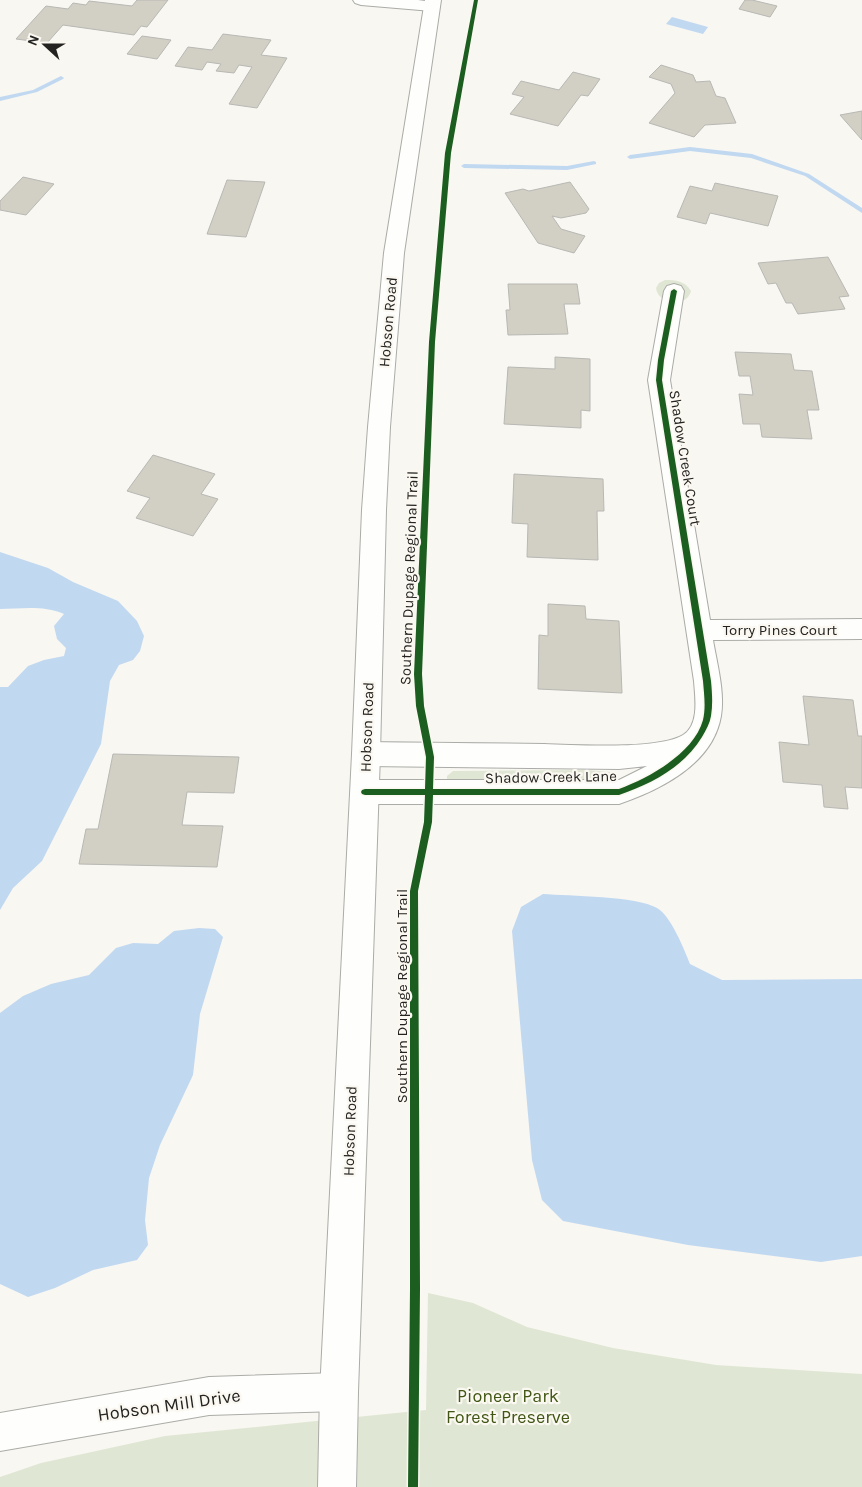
<svg xmlns="http://www.w3.org/2000/svg" width="862" height="1487" viewBox="0 0 862 1487" font-family="Karla,sans-serif">
  <style>
    .green { fill: #e0e6d4 }
    .water { fill: #c1d8f1 }
    .lines { fill: none; stroke-linecap: round; stroke-linejoin: round }
    .stream { fill: #c1d8f1; fill-rule: evenodd }
    .building { fill: #d2cfc4; stroke: #b8b8b4 }
    .minor-casing { stroke: #ababa7; stroke-width: 2 }
    .major-casing { stroke: #ababa7; stroke-width: 2 }
    .minor { fill: #fefefd; fill-rule: evenodd }
    .major { fill: #fefefd; fill-rule: evenodd }
    .cycleway-casing { stroke: #faf8f0; stroke-width: 3 }
    .cycleway { fill: #1b5e20; fill-rule: evenodd }
    .labels { text-anchor: middle; stroke-width: 4.5; stroke-linejoin: round; paint-order: stroke }
    .street-label { font-size: 15px; fill: #242321; stroke: #faf8f0 }
    .near-park-label { font-size: 18px; fill: #415614; stroke: #faf8f0 }
    .near-street-label { font-size: 18px; fill: #242321; stroke: #faf8f0 }
  </style>
  <rect width="100%" height="100%" fill="#f8f7f2"/>
  <!-- green -->
  <g class="green">
    <path d="M665,280c11,0 20,1 26,11 -4,17 -33,14 -35,-3l3,-5z"/>
    <path d="M587,770l23,2 7,5 -6,6 -164,-3v-4l6,-5z"/>
    <path d="M428,1293l45,10 54,24 86,21 103,17 146,9v113h-862v-10l41,-14 124,-27 261,-26z"/>
  </g>
  <!-- water -->
  <g class="water">
    <path d="M672,17l36,10 -5,7 -37,-10z"/>
    <path d="M0,552l48,16 25,14 45,19 19,20 7,15 -4,15 -7,9 -14,5 -9,16 -9,63 -59,117 -29,27 -13,22v-223h8l20,-21 16,-6 20,-4 2,-8 -9,-9 -3,-13 10,-12c-21,-9 -43,-5 -64,-5z"/>
    <path d="M543,894c26,2 94,2 114,14 14,8 27,41 33,56l32,16 140,-1v277l-41,6 -133,-17 -125,-24 -21,-21 -10,-40 -20,-229 9,-24z"/>
    <path d="M199,928l16,1 8,8 -23,77 -7,61 -33,70 -11,33 -4,42 3,25 -11,15 -44,10 -38,18 -27,9 -28,-13v-271l23,-17 28,-12 38,-9 27,-27 17,-5 25,1 16,-13z"/>
  </g>
  <g class="lines">
    <!-- stream -->
    <g class="stream">
      <path d="M61,76l3,2 -1,1 -26,13 -37,9v-4l33,-7z"/>
      <path d="M690,147l62,7 57,20 53,34v5l-57,-37 -54,-18 -61,-7 -60,8 -3,-2 3,-2z"/>
      <path d="M594,161l2,1v2l-29,6 -103,-2 -3,-2 3,-2 103,2z"/>
    </g>
  </g>
  <!-- building -->
  <g class="building">
    <path d="M137,0h31l-21,27 -6,-1 -7,9 -71,-10 -16,18 -31,-4 30,-33 22,3 5,-6 13,2 3,-4 43,5z"/>
    <path d="M745,0h7l25,6 -7,11 -31,-8z"/>
    <path d="M223,34l48,6 -10,15 26,3 -30,50 -28,-4 23,-37 -13,-2 -5,8 -18,-2 5,-7 -14,-2 -5,8 -27,-4 13,-19 24,3z"/>
    <path d="M142,36l29,4 -14,19 -30,-5z"/>
    <path d="M661,65l32,10 3,7 14,-1 6,15 9,2 11,25 -31,2 -11,12 -45,-14 26,-30 -4,-9 -22,-7z"/>
    <path d="M573,72l27,7 -12,17 -7,-1 -23,31 -48,-12 14,-17 -12,-3 9,-13 38,9z"/>
    <path d="M862,111v29l-22,-25z"/>
    <path d="M23,177l31,7 -28,31 -26,-5v-9z"/>
    <path d="M227,180l38,2 -19,55 -39,-3z"/>
    <path d="M570,182l19,27 -3,4 -25,5 -9,-2 9,13 24,7 -11,17 -36,-10 -33,-50 18,-4 6,2z"/>
    <path d="M715,183l63,13 -10,30 -58,-13 -4,11 -29,-7 13,-31 22,5z"/>
    <path d="M828,257l21,39 -10,1 6,12 -47,5 -6,-11h-6l-10,-20 -8,1 -10,-21z"/>
    <path d="M508,284h69l3,20h-16l4,30 -60,1 -2,-25h4z"/>
    <path d="M735,352l56,2 3,16 18,1 7,39h-12l5,29 -50,-2 -2,-13h-17l-4,-30 14,1 -3,-19h-11z"/>
    <path d="M555,357l35,2v52l-9,-1v18l-77,-4 4,-57 47,2z"/>
    <path d="M153,455l62,19 -14,20 17,5 -25,37 -57,-18 14,-20 -23,-7z"/>
    <path d="M514,474l89,5 1,32h-7l1,49 -71,-3 1,-33 -16,-1z"/>
    <path d="M548,604l37,2 1,13 33,2 3,72 -84,-4 1,-54 9,1z"/>
    <path d="M803,696l50,4 5,36h4v52l-17,-1 3,22 -24,-2 -2,-22 -39,-3 -4,-40 30,3z"/>
    <path d="M113,754l126,3 -5,36 -47,-1 -5,33 41,1 -6,41 -138,-3 7,-35h12z"/>
  </g>
  <g class="lines">
    <!-- minor casing -->
    <g class="minor-casing">
      <g id="minor">
        <path d="M353,0h65l20,3 2,3 -2,3 -6,2 -71,-6 -6,-2z"/>
        <path d="M674,284l7,2 3,5 -14,89 40,240 152,-1v20l-149,1c4,24 12,52 8,76 -8,48 -61,74 -102,88h-254l-10,-3 -4,-9 4,-9 10,-3h254l28,-14 -28,3 -253,-3 -10,-4 -4,-8 4,-8 10,-4c59,1 119,1 178,2 32,1 114,6 139,-9 17,-10 12,-39 11,-54l-46,-301 16,-89 3,-5z"/>
        <path d="M339,1373l13,6 6,13 -6,13 -13,6 -130,4 -209,36v-38l209,-36z"/>
      </g>
    </g>
    <!-- major casing -->
    <g class="major-casing">
      <path id="major" d="M425,0h16l-37,253 -14,174 -4,83 -6,244 -22,638 -2,95h-38l2,-95 32,-638 10,-244 6,-83 16,-174z"/>
    </g>
    <!-- minor -->
    <use href="#minor" class="minor"/>
    <!-- major -->
    <use href="#major" class="major"/>
    <!-- cycleway casing -->
    <g class="cycleway-casing">
      <path id="cycleway" d="M474,0h4l-27,153 -16,189 -13,332 2,32 10,51 -1,32h186c30,-11 75,-36 84,-69 3,-13 1,-26 0,-39l-47,-301 2,-20 13,-69 3,-2 3,2 -13,69 -2,20 49,301c1,11 2,23 0,35 -1,7 -5,14 -9,21 -18,30 -51,47 -83,58h-186l-1,27 -14,69 2,398 -2,198h-10l2,-198v-398l14,-69 1,-27h-60l-3,-1 -1,-2 1,-2 3,-1h60l1,-32 -10,-51 -2,-32 15,-332 16,-189z"/>
    </g>
    <!-- cycleway -->
    <use href="#cycleway" class="cycleway"/>
  </g>
  <g class="labels">
    <!-- street labels -->
    <g class="street-label">
      <text transform="translate(388 322) rotate(-85)" y="5">Hobson Road</text>
      <text transform="translate(685 458) rotate(81)" y="5">Shadow Creek Court</text>
      <text transform="translate(409 578) rotate(-88)" y="5">Southern Dupage Regional Trail</text>
      <text x="780" y="635">Torry Pines Court</text>
      <text transform="translate(367 727) rotate(-88)" y="5">Hobson Road</text>
      <text transform="translate(551 777) rotate(-1)" y="5">Shadow Creek Lane</text>
      <text transform="translate(402 996) rotate(-90)" y="5">Southern Dupage Regional Trail</text>
      <text transform="translate(350 1131) rotate(-88)" y="5">Hobson Road</text>
    </g>
    <!-- near-park labels -->
    <g class="near-park-label">
      <text x="508" y="1402">Pioneer Park<tspan x="508" dy="21">Forest Preserve</tspan></text>
    </g>
    <!-- near-street labels -->
    <g class="near-street-label">
      <text transform="translate(169 1405) rotate(-8)" y="6">Hobson Mill Drive</text>
    </g>
  </g>
  <!-- north arrow -->
  <g transform="translate(45 45) rotate(291)" stroke="#faf8f0" stroke-width="4" paint-order="stroke">
  <path d="M0-4L9 19L0 12L-9 19Z" fill="#242321"/>
  <text y="-8" font-size="14" font-weight="bold" text-anchor="middle" fill="#242321">N</text>
  </g>
</svg>
